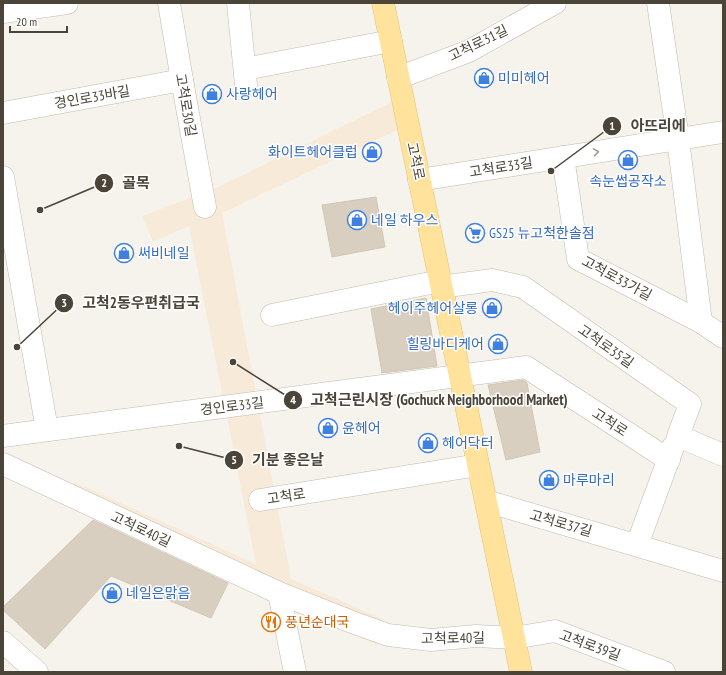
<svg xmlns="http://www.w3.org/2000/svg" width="726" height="675" viewBox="0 0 726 675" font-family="'PT Sans Narrow','Noto Sans KR',sans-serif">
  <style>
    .commercial { fill: #f7ead8 }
    .building { fill: #d8cfc1; stroke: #d3c7b4 }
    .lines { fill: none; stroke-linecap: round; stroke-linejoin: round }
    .minor-casing { stroke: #c2bbae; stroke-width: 23 }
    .major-casing { stroke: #e6c16a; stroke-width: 23 }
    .minor { stroke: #fff; stroke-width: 22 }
    .major { stroke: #ffe39c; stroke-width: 22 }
    .oneway { stroke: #9c9892 }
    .labels { text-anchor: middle; stroke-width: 3; stroke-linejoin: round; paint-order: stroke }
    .street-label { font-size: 14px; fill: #4b4439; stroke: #fff }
    .shop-label { font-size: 14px; fill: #366cbe; stroke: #fff; text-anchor: start }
    .food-label { font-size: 14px; fill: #c56008; stroke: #fff; text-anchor: start }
    .leader { fill: none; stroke: #4b4439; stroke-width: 1.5 }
    .callout-dot { fill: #4b4439; stroke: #fff; stroke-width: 1.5 }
    .mark-label { font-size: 12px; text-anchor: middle; font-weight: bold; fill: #fff }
    .callout-label { font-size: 15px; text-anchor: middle; font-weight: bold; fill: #4b4439; stroke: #fff; stroke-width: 3; stroke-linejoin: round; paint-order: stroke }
  </style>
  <rect width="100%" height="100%" fill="#f6f3ec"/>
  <!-- commercial -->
  <path class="commercial" d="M402,97l6,28 -186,88 69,366 92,40 -6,26 -311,-140 8,-23 182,82 -67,-338 -36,16 -11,-26 74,-28z"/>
  <!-- building -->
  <g class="building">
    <path d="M376,197l9,50 -53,10 -10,-52z"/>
    <path d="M426,298l11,68 -55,7 -11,-64z"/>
    <path d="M523,380l4,3 13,69 -34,8 -18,-75z"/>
    <path d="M93,520l135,63 -17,35 -100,-42 -66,73 -42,-39v-3z"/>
  </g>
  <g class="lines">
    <!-- minor casing -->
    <g class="minor-casing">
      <g id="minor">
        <path d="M169,3l13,77 23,127"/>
        <path d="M238,3l8,82"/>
        <path d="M658,3l20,136 23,183"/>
        <path d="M3,12l64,-9"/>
        <path d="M245,69l146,-28"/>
        <path d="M398,78l71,-27 86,-48"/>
        <path d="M3,113l179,-33"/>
        <path d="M563,157l15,102 123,63 22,15"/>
        <path d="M3,177l44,253"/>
        <path d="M419,180l304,-48"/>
        <path d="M441,287l51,-7 31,7 167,117 -12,32 45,19"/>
        <path d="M272,315l168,-34"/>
        <path d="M3,436l523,-69 143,93"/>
        <path d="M3,464l276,129 73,29 36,13 43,5 45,-4 38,2 41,-7 109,41"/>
        <path d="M260,500l218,-35"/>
        <path d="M486,501l237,70"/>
        <path d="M637,545l36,-98"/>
        <path d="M279,593l16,79"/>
        <path d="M3,642l34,30"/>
      </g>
    </g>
    <!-- major casing -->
    <g class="major-casing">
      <path id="major" d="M383,3l138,669"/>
    </g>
    <!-- minor -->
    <use href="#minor" class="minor"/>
    <!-- major -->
    <use href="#major" class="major"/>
  </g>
  <!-- one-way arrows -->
  <defs><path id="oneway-chevron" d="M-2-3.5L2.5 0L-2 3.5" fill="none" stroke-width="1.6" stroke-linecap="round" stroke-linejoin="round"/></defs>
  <use class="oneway" href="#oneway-chevron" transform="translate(596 152) rotate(-9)"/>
  <!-- icons -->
  <defs>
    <g id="shop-ring" transform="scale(1)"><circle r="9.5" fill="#fff" stroke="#3f7fe0" stroke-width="1.5"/><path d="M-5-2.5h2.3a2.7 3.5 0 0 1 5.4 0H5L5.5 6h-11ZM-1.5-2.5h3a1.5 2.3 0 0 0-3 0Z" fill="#3f7fe0"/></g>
    <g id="supermarket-ring" transform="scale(1)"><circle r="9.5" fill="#fff" stroke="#3f7fe0" stroke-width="1.5"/><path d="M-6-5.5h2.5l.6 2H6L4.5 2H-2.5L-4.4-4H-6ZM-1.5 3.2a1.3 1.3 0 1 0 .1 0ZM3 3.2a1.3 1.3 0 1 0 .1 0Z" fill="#3f7fe0"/></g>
    <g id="restaurant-ring" transform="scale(1)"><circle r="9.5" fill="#fff" stroke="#e8710a" stroke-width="1.5"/><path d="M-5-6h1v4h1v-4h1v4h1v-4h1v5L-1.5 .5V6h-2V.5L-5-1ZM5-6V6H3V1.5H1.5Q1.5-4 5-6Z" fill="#e8710a"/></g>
  </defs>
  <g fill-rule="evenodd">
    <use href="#shop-ring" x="484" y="78"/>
    <use href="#shop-ring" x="212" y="94"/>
    <use href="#shop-ring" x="372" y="152"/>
    <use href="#shop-ring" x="628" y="160"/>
    <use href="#shop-ring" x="357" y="220"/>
    <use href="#supermarket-ring" x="475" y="233"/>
    <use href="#shop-ring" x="124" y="253"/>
    <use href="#shop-ring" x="492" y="308"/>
    <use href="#shop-ring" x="498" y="344"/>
    <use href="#shop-ring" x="328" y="428"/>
    <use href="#shop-ring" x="428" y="443"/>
    <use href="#shop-ring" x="549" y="480"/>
    <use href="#shop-ring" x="112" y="593"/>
    <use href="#restaurant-ring" x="271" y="622"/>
  </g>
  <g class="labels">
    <!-- street labels -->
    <g class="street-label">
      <text transform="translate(478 43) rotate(-26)" y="5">고척로31길</text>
      <text transform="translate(92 97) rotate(-10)" y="5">경인로33바길</text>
      <text transform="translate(186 105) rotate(80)" y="5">고척로30길</text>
      <text transform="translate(416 161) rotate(78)" y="5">고척로</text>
      <text transform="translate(501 167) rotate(-9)" y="5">고척로33길</text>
      <text transform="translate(617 278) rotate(28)" y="5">고척로33가길</text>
      <text transform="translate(606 346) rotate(35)" y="5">고척로35길</text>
      <text transform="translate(232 406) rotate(-7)" y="5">경인로33길</text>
      <text transform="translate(610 422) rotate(33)" y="5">고척로</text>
      <text transform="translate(286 496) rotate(-9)" y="5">고척로</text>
      <text transform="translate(561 523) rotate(16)" y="5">고척로37길</text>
      <text transform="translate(141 529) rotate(25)" y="5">고척로40길</text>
      <text transform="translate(453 638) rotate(-1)" y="5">고척로40길</text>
      <text transform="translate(590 645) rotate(20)" y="5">고척로39길</text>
    </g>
    <!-- shop labels -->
    <g class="shop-label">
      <text x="498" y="83">미미헤어</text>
      <text x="226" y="99">사랑헤어</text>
      <text x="358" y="157" text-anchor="end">화이트헤어클럽</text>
      <text x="628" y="186" text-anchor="middle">속눈썹공작소</text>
      <text x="371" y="225">네일 하우스</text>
      <text x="489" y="238">GS25 뉴고척한솔점</text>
      <text x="138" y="258">써비네일</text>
      <text x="478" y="313" text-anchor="end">헤이주헤어살롱</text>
      <text x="484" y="349" text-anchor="end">힐링바디케어</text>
      <text x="342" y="433">윤헤어</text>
      <text x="442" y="448">헤어닥터</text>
      <text x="563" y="485">마루마리</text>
      <text x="126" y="598">네일은맑음</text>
    </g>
    <!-- food labels -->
    <g class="food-label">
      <text x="285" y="627">풍년순대국</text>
    </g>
  </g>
  <!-- callouts -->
  <path class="leader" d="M551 171L612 126M40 210L104 183M17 347L64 303M233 362L293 400M179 446L234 460"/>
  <g class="callout-dot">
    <circle cx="551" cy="171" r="4"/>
    <circle cx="40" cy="210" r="4"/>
    <circle cx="17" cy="347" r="4"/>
    <circle cx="233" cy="362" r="4"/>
    <circle cx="179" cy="446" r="4"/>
    <circle cx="612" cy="126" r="10"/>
    <circle cx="104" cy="183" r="10"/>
    <circle cx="64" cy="303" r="10"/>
    <circle cx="293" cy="400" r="10"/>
    <circle cx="234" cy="460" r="10"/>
  </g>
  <g class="mark-label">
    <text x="612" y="130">1</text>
    <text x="104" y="187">2</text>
    <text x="64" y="307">3</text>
    <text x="293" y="404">4</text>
    <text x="234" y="464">5</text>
  </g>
  <g class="callout-label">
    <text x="658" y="131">아뜨리에</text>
    <text x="136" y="188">골목</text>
    <text x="141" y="308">고척2동우편취급국</text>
    <text x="439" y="405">고척근린시장 (Gochuck Neighborhood Market)</text>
    <text x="288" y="465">기분 좋은날</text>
  </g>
  <!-- border -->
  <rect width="726" height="675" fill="none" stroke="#4b4439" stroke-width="8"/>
  <!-- scale -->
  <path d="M10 26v6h57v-6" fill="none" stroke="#4b4439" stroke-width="2"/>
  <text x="16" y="26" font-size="12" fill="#4b4439" stroke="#ffffff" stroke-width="3" paint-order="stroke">20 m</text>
</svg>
